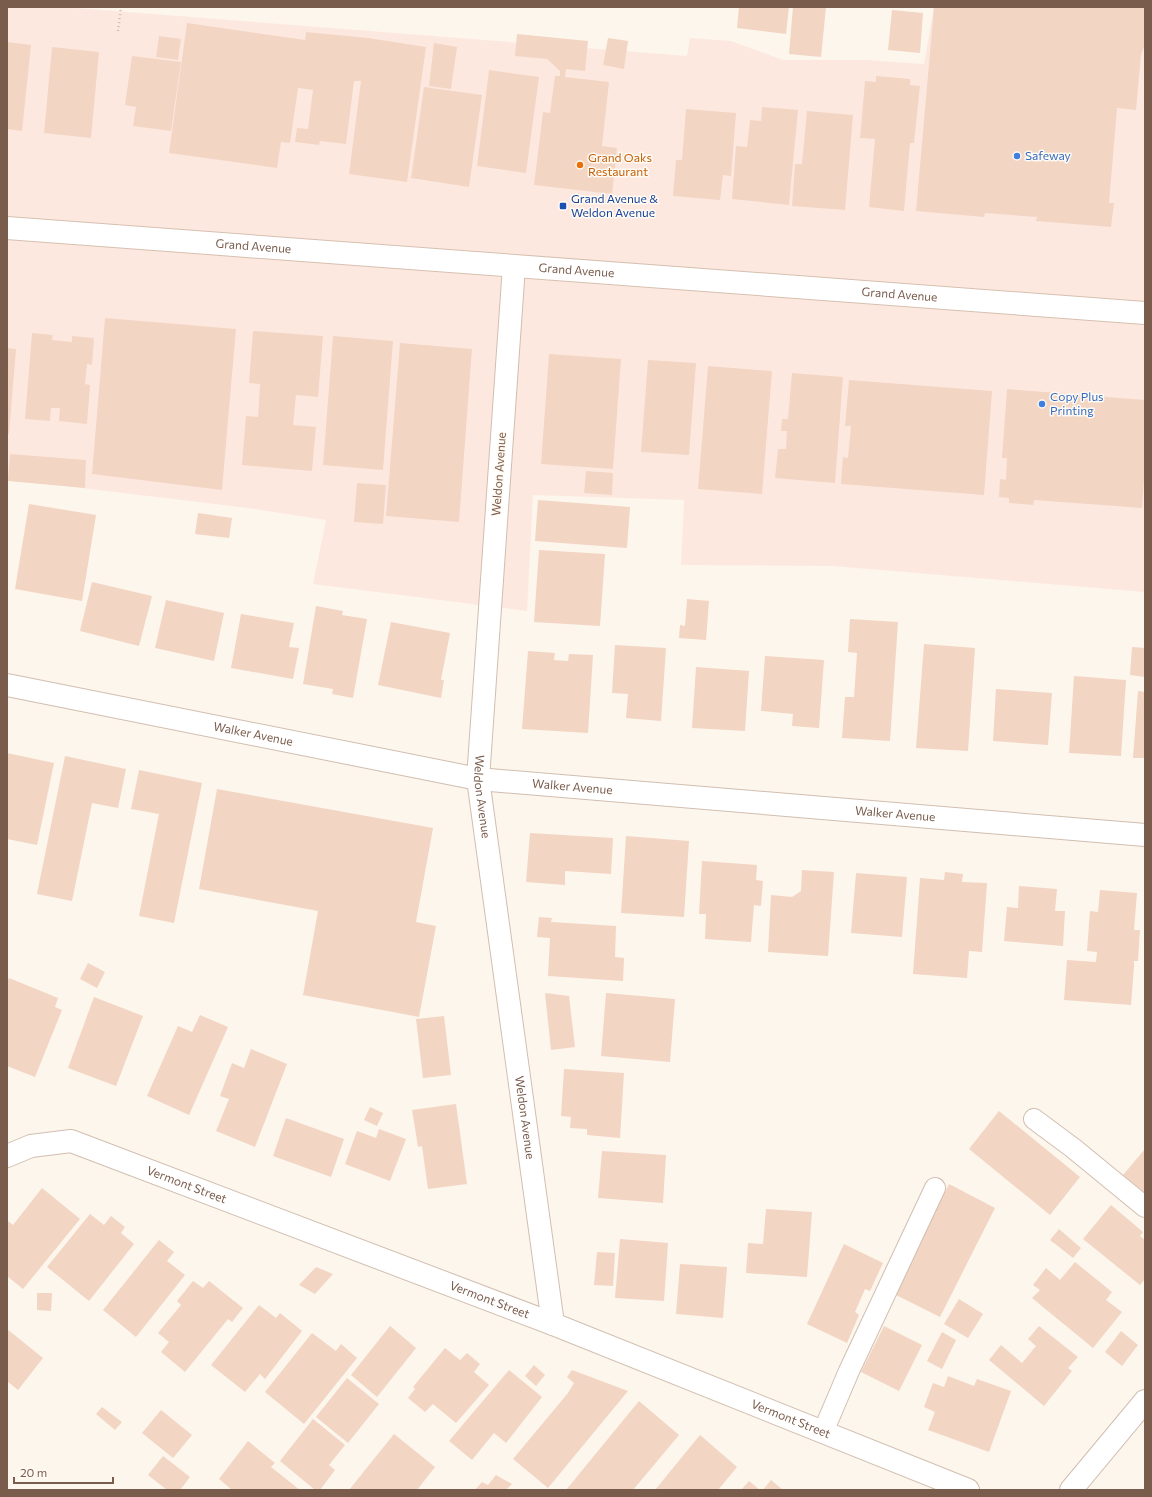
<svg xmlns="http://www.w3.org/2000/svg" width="1152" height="1497" viewBox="0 0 1152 1497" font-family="Commissioner,sans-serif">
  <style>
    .commercial { fill: #fde8e0 }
    .building { fill: #f3d5c3 }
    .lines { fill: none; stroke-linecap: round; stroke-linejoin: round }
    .lane-casing { stroke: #d1beb0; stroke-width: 22 }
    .street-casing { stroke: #d1beb0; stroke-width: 24 }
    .secondary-casing { stroke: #d6c0b0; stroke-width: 24 }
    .path { stroke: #d9b8a5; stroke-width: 2.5; stroke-dasharray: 1 3; stroke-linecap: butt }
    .lane { stroke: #fff; stroke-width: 20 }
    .street { stroke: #fff; stroke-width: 22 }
    .secondary { stroke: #fff; stroke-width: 22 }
    .shop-dot { fill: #3f7fe0; stroke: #fffaf3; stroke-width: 1.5 }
    .food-dot { fill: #e8710a; stroke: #fffaf3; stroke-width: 1.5 }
    .transit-dot { fill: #1a4fb4; stroke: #fffaf3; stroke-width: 1.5 }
    .labels { text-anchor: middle; stroke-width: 3; stroke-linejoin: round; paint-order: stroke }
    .shop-label { font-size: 12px; fill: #366cbe; stroke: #fffaf3; text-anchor: start }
    .food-label { font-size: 12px; fill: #c56008; stroke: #fffaf3; text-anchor: start }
    .transit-label { font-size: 12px; fill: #164399; stroke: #fffaf3; text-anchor: start }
    .street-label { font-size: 12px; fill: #7a5c4d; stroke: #fffaf3 }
  </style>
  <rect width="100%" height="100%" fill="#fdf6ec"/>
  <!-- commercial -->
  <path class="commercial" d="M7,7h57l623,49 3,-18 41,3 52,19h83l58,4 10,-57h211v585l-312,-26 -152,-1 3,-65 -151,-5 -6,116 -214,-27 13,-64 -78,-12 -241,-29z"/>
  <!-- building -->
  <g class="building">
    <path d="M739,7h50l-3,27 -49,-6z"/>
    <path d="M793,7h33l-5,50 -32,-3z"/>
    <path d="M934,7h211v38l-4,9 -5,56 -19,-2 -8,95h5l-3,24 -75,-6 1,-4 -52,-4 -1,4 -68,-6z"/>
    <path d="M892,10l31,3 -3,40 -32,-3z"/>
    <path d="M187,23l118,17 1,-8 62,6 58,9 -19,135 -58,-8 12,-93h-7l-8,63 -26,-3 -1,4 -24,-3 2,-14 11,1 5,-39 -15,-2 -8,55 -9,-1 -4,26 -108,-15z"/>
    <path d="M517,34l71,7 -3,30 -19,-2 -1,8 44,5 -7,64 15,2 -5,46 -78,-9 9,-73 7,1 5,-37h5v-5l-13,-12 -32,-3z"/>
    <path d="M159,36l22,3 -3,21 -22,-3z"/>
    <path d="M608,38l20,3 -4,28 -21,-4z"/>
    <path d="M7,42l24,3 -9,86 -15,-2z"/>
    <path d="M434,43l23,4 -6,42 -22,-3z"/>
    <path d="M52,47l47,5 -8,86 -47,-5z"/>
    <path d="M132,56l49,6 -10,69 -38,-5 3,-19 -11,-2z"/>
    <path d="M489,70l50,7 -13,96 -49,-7z"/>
    <path d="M876,76l34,3v6l10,1 -6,57h-4l-6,68 -35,-4 6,-68 -15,-1 5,-57 11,1z"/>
    <path d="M424,87l58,8 -13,92 -58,-9z"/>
    <path d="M762,107l36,3 -9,95 -57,-6 4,-53 11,1 3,-27 11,1z"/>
    <path d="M686,109l50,4 -5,63 -8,-1 -3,25 -47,-4 3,-36h6z"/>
    <path d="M807,111l46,4 -8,95 -53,-4 3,-42h7z"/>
    <path d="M105,318l131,11 -14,161 -130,-16z"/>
    <path d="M253,331l70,5 -5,61 -22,-2 -3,30 23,2 -4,44 -70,-6 4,-49 12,1 2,-33 -11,-1z"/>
    <path d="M32,333l21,2 -1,5 20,2v-6l22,2 -2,27 -5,-1 -2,20 5,1 -3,39 -28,-3 1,-13h-9l-1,13 -25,-2z"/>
    <path d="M333,336l60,5 -10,129 -60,-5z"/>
    <path d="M400,343l72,6 -13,173 -73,-6z"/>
    <path d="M7,348l9,1 -7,85h-2z"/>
    <path d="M549,354l72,5 -8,110 -72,-5z"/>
    <path d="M648,360l48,3 -7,92 -48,-3z"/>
    <path d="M708,366l64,5 -10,123 -64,-5z"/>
    <path d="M792,373l51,4 -8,106 -60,-5 3,-29h8l1,-18h-6l1,-12h6z"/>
    <path d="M849,380l143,11 -8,104 -143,-11 2,-27 5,1 3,-32h-6z"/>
    <path d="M1007,389l138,11v64l-3,44 -108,-8 -1,5 -24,-2v-5l-10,-1 1,-18 6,1 1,-22h-5z"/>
    <path d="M10,454l76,6 -1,28 -77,-7z"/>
    <path d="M586,471l27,2 -1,22 -28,-2z"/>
    <path d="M357,483l29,2 -3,39 -29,-2z"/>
    <path d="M538,500l92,7 -3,41 -92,-7z"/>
    <path d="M29,504l67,11 -14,86 -67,-12z"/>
    <path d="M198,513l34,5 -3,20 -34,-4z"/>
    <path d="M539,550l66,4 -5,72 -66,-4z"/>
    <path d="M92,582l60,14 -13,50 -59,-15z"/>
    <path d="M687,599l22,2 -3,39 -27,-2 1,-13 5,1z"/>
    <path d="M166,600l58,13 -10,48 -59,-13z"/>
    <path d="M316,606l27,5 -1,4 25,4 -14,79 -21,-4 1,-5 -30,-5z"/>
    <path d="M241,614l53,9 -5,24 10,1 -6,31 -62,-11z"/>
    <path d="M850,619l48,3 -8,119 -48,-3 3,-41h9l3,-44 -9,-1z"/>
    <path d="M391,622l59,11 -9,47h3l-3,18 -63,-13z"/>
    <path d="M924,644l51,4 -7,103 -52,-3z"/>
    <path d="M615,645l51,3 -5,73 -35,-3 2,-24 -16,-1z"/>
    <path d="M1132,647l13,1v29l-15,-2z"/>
    <path d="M528,651l27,2 -1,7 14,1 1,-7 24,1 -5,78 -66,-4z"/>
    <path d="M765,656l59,4 -5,68 -27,-2 1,-12 -32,-3z"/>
    <path d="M696,667l53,4 -4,60 -53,-3z"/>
    <path d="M1074,676l52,4 -5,76 -52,-3z"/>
    <path d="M996,689l56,4 -4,52 -55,-4z"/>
    <path d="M1138,691l7,1v66h-12z"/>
    <path d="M7,753l47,10 -17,82 -30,-6z"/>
    <path d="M65,756l61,13 -8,39 -26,-5 -20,98 -35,-7z"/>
    <path d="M139,770l63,13 -28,140 -35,-7 20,-102 -28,-5z"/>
    <path d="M217,789l216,39 -17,94 20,4 -17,91 -116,-22 15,-84 -119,-22z"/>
    <path d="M530,833l83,5 -2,36 -46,-3v14l-39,-3z"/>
    <path d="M626,836l63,5 -5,76 -63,-4z"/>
    <path d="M702,861l55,4 -1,15 7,1 -2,25 -7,-1 -3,37 -46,-3 1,-25h-7z"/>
    <path d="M802,870l32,2 -6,84 -60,-4 3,-57 21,2 9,-6z"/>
    <path d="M945,872l18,2 -1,8 25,1 -5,69 -13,-1 -2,27 -54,-4 7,-96 24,2z"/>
    <path d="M856,873l51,4 -5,60 -51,-4z"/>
    <path d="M1019,886l38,3 -2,22h10l-2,35 -59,-5 3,-34 11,1z"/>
    <path d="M1100,890l37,3 -3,37h6l-2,31h-4v5l-3,39 -67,-5 3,-40 29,2 1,-10 -10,-1 3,-40 8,1z"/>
    <path d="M539,917l13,1 -1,4 65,4 -1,31 9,1 -1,23 -75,-5 2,-38 -13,-1z"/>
    <path d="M88,963l17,9 -8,16 -17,-9z"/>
    <path d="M9,978l49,20 -3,9 7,3 -27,67 -28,-11v-84z"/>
    <path d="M545,993l24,3 6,51 -24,3z"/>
    <path d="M606,993l69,6 -5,63 -69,-6z"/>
    <path d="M94,997l49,19 -27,70 -48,-18z"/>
    <path d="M200,1015l28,12 -39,88 -42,-19 31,-70 14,6z"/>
    <path d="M444,1016l7,59 -28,3 -7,-59z"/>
    <path d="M251,1049l36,15 -32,83 -39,-16 13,-32 -9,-3 12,-33 12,5z"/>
    <path d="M564,1069l60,4 -4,65 -33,-3v-6l-17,-1 1,-11 -10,-1z"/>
    <path d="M456,1104l11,80 -39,5 -6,-43 -4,1 -6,-37z"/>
    <path d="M370,1107l13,6 -6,13 -13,-6z"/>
    <path d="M999,1111l81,66 -30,38 -81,-66z"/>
    <path d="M286,1118l58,21 -13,38 -58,-21z"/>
    <path d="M379,1129l27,10 -16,42 -45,-17 12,-33 19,7z"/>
    <path d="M1145,1149v44l-22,-18z"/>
    <path d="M602,1151l64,4 -3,48 -65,-5z"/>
    <path d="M949,1184l46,24 -55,109 -46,-23z"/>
    <path d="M42,1188l38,31 -57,70 -16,-13v-54l1,-1 5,4z"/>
    <path d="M1111,1205l32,27 -3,4 5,4v39l-5,6 -57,-46z"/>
    <path d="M766,1209l46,3 -5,65 -61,-4 2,-30 15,1z"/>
    <path d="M90,1214l14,11 7,-9 14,11 -4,6 13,11 -45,57 -42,-34z"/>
    <path d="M1059,1229l22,19 -8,10 -23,-18z"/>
    <path d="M620,1239l48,4 -4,58 -49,-3z"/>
    <path d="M159,1240l15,12 -7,9 18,14 -49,62 -33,-27z"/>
    <path d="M844,1244l39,19 -13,28 -5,-2 -10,23 4,3 -12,28 -40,-19z"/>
    <path d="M597,1252l18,1 -2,33 -19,-1z"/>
    <path d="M1075,1262l37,30 -6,8 16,12 -29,36 -61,-50 8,-8 -7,-5 13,-17 14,12z"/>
    <path d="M680,1264l47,3 -4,51 -47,-4z"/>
    <path d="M316,1267l17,7 -18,20 -16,-9z"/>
    <path d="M193,1281l10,7 6,-7 34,27 -11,14 -4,-3 -43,53 -24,-20 8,-10 -11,-9 23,-28 -4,-4z"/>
    <path d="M37,1293h15l-1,18 -14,-1z"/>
    <path d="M959,1299l24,15 -15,24 -24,-14z"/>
    <path d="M259,1305l17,13 4,-5 22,18 -37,48 -5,-5 -15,18 -34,-27z"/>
    <path d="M390,1326l26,22 -39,49 -26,-22z"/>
    <path d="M884,1326l38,19 -23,46 -38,-19z"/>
    <path d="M1039,1326l39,31 -10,11 4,3 -28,35 -55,-46 12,-15 21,18 14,-17 -8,-7z"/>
    <path d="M7,1329l36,29 -25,32 -11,-9z"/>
    <path d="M1121,1331l17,14 -16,21 -17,-14z"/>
    <path d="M942,1332l14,8 -14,29 -15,-8z"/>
    <path d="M312,1333l24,18 5,-7 16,14 -53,66 -39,-32z"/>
    <path d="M445,1348l15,12 7,-7 13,11 -6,8 15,13 -33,38 -23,-19 -8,8 -17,-14 7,-9 -2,-2z"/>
    <path d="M534,1365l11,10 -9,11 -11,-10z"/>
    <path d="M509,1370l33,27 -36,46 -12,-10 -22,27 -23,-19z"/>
    <path d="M572,1370l56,21 -80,97 -35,-29 55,-66 6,-10 -7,-6z"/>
    <path d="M948,1376l26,10 3,-7 34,12 -22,61 -61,-22 7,-18 -11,-5 9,-24 11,4z"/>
    <path d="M347,1378l32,26 -31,39 -32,-26z"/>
    <path d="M639,1401l40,34 -46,55h-67z"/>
    <path d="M102,1407l20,15 -7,8 -19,-16z"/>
    <path d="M161,1410l31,25 -19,23 -31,-25z"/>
    <path d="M313,1419l32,26 -16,20 6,5 -15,20h-5l-35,-29z"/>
    <path d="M394,1434l41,33 -18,23h-68z"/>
    <path d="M700,1435l37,32 -19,23h-63z"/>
    <path d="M248,1441l27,22 -4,4 29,23h-68l-13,-11z"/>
    <path d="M163,1456l27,21 -10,13h-13l-19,-15z"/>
    <path d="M496,1475l16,9 -6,6h-31l7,-8 6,3z"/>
    <path d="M771,1480l12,10h-20z"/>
    <path d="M749,1481l11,9h-19z"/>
  </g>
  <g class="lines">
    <!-- lane casing -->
    <g class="lane-casing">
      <g id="lane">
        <path d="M1034,1119l39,29 72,59"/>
        <path d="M823,1432l26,-61 86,-183"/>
      </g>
    </g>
    <!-- street casing -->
    <g class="street-casing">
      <g id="street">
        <path id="s1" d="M514,266l-36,513 75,545"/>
        <path id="s2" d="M7,685l471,94 667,56"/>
        <path id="s3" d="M7,1156l24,-10 40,-5 482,183 415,166"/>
        <path d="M1071,1490l74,-89"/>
      </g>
    </g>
    <!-- secondary casing -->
    <g class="secondary-casing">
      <g id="secondary">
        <path id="s4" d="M7,228l1138,85"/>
      </g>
    </g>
    <!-- path -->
    <path class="path" d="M118,31l3,-24"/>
    <!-- lane -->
    <use href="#lane" class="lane"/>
    <!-- street -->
    <use href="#street" class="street"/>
    <!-- secondary -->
    <use href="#secondary" class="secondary"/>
  </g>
  <!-- markers -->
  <g class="shop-dot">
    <circle cx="1017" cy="156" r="4"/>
    <circle cx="1042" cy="404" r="4"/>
  </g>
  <circle class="food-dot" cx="580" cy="165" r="4"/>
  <rect class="transit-dot" x="559" y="202" width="8" height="8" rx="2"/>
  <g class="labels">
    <!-- shop labels -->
    <g class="shop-label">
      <text x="1025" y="160">Safeway</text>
      <text x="1050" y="401">Copy Plus<tspan x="1050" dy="14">Printing</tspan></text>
    </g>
    <!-- food labels -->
    <g class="food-label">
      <text x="588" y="162">Grand Oaks<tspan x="588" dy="14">Restaurant</tspan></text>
    </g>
    <!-- transit labels -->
    <g class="transit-label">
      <text x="571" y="203">Grand Avenue &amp;<tspan x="571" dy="14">Weldon Avenue</tspan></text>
    </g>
    <!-- street labels -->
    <g class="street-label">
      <text dy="4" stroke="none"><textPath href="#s4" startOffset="247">Grand Avenue</textPath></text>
      <text dy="4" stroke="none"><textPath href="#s4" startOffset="571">Grand Avenue</textPath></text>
      <text dy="4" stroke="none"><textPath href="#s4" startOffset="895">Grand Avenue</textPath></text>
      <text transform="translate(499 474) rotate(-86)" y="4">Weldon Avenue</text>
      <text dy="4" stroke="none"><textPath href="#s2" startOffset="251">Walker Avenue</textPath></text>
      <text dy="4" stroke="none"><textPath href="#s2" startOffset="575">Walker Avenue</textPath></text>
      <text dy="4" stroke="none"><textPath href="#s1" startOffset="532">Weldon Avenue</textPath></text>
      <text dy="4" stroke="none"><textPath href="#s2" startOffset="899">Walker Avenue</textPath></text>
      <text dy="4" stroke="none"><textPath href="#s1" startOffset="856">Weldon Avenue</textPath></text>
      <text dy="4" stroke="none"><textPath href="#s3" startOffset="190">Vermont Street</textPath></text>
      <text dy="4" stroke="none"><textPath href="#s3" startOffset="514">Vermont Street</textPath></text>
      <text dy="4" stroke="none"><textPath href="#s3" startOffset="838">Vermont Street</textPath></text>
    </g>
  </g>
  <!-- border -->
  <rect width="1152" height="1497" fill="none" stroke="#7a5c4d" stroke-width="16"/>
  <!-- scale -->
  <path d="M14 1477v6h99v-6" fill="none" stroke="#7a5c4d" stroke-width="2"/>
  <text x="20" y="1477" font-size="12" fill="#7a5c4d" stroke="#fffaf3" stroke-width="3" paint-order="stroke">20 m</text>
</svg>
